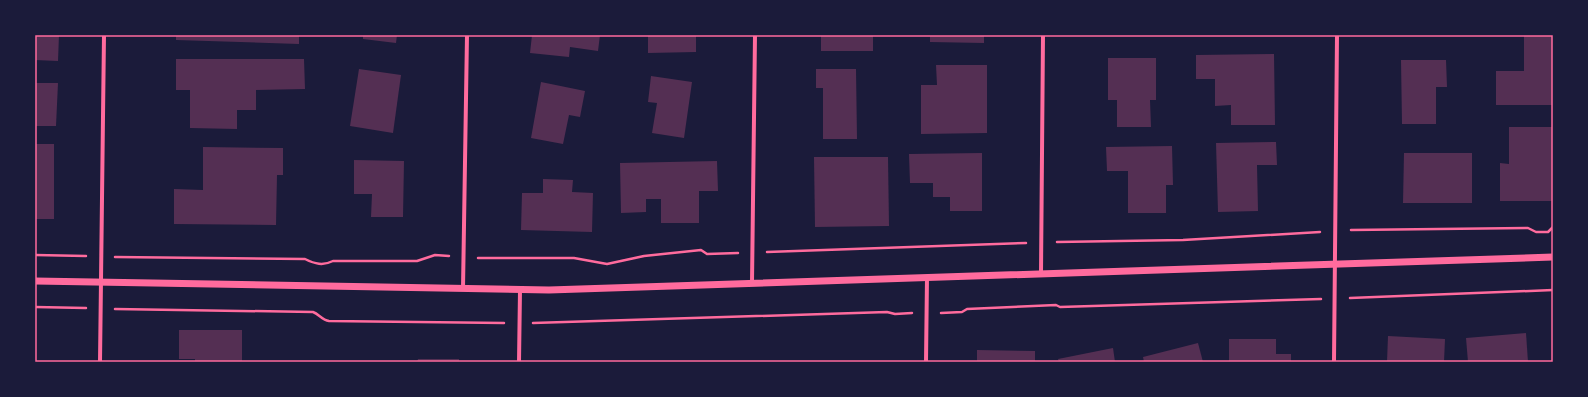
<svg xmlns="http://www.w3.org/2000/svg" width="1588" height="397" viewBox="0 0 1588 397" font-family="'Public Sans',sans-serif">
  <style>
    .building { fill: #542f53 }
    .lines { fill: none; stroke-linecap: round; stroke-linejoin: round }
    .path { stroke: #ff6b9d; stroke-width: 2.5 }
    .minor { stroke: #ff6b9d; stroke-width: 4 }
    .tertiary { stroke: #ff6b9d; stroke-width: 7 }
    .neatline { fill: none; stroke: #ff6b9d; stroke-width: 1.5 }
  </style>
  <rect width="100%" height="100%" fill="#1b1b3a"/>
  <!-- building -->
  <g class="building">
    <path d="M35,35h24l-1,26 -23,-1z"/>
    <path d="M176,35h123v9l-123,-4z"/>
    <path d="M363,35h34l-1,8 -33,-4z"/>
    <path d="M532,35h68l-2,16 -28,-4 -1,10 -39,-4z"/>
    <path d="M648,35h48v17l-48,1z"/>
    <rect x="821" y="35" width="52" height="16"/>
    <path d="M930,35h54v8l-54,-1z"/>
    <path d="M1524,36h29v69h-57v-34h28z"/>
    <path d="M1274,54l1,71h-44v-20l-16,1v-27h-19v-24z"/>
    <path d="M1108,58h48v42h-6l1,27h-34v-27h-9z"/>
    <path d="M176,59h128l1,30 -49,1v20h-19v19l-47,-1v-38h-14z"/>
    <path d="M1401,60h45l1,27h-11v37h-34z"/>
    <path d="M936,65h51v68l-66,1v-49h16z"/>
    <path d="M359,69l42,6 -8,58 -43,-7z"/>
    <path d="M816,69h40l1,70h-34v-51h-7z"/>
    <path d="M651,76l41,6 -8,56 -32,-5 5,-30 -9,-1z"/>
    <path d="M541,82l44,9 -5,26 -11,-2 -6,29 -32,-6z"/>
    <path d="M35,83h23l-2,43h-21z"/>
    <path d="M1509,127h44v74h-53v-38l9,1z"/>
    <path d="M1276,142l1,23h-20l1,46 -40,1 -2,-69z"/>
    <rect x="35" y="144" width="19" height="75"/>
    <path d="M1172,146l1,39h-7v28h-38v-42h-21l-1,-24z"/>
    <path d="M203,147l80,1v27h-6l-1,50 -102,-1v-35l29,1z"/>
    <path d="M982,153v58h-32v-14h-17v-14h-23l-1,-29z"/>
    <path d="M1404,153h68v50h-69z"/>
    <path d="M814,157h74l1,69 -74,1z"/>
    <path d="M354,160l50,1 -1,56h-32l1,-23h-18z"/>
    <path d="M717,161l1,30h-19v32h-38v-24h-15v13l-25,1 -1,-50z"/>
    <path d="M543,179l30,1 -1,12 21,1 -1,39 -71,-2 1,-37h21z"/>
    <path d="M179,330h63v32h-47v-3h-16z"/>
    <path d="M1526,333l2,29h-60l-2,-24z"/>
    <path d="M1388,336l57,3 -1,23h-57z"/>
    <path d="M1229,339h47v15h15v8h-62z"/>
    <path d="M1198,343l5,19h-59l-1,-5z"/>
    <path d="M1113,348l2,14h-56l-1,-3z"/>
    <path d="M977,350l58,1v11h-58z"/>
    <path d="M418,359h41v3h-42z"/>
  </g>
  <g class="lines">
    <!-- path -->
    <g class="path">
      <path d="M1351,230l177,-2 8,4h12l5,-5"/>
      <path d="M1057,242l126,-2 137,-8"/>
      <path d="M767,252l259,-9"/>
      <path d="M35,255l51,1"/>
      <path d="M115,257l190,2c10,5 18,7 28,2h84l18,-6 14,1"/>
      <path d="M478,258h96l33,6 37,-8 57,-6 6,4 31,-1"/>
      <path d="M1350,298l203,-8"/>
      <path d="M35,307l51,1"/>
      <path d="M115,309l198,3c6,2 9,8 16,9l175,2"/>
      <path d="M941,313l21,-1 5,-3 89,-4 4,2 261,-8"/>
      <path d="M533,323l354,-11 8,2 17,-1"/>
    </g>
    <!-- minor -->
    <g class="minor">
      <path d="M1041,274l2,-239"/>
      <path d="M752,283l3,-248"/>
      <path d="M463,289l4,-254"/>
      <path d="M100,362l4,-327"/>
      <path d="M519,362l1,-72"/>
      <path d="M926,362l1,-85"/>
      <path d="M1334,362l3,-327"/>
    </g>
    <!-- tertiary -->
    <path class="tertiary" d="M35,281l514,9 1004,-33"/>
  </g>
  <!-- border -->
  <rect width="1588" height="397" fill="none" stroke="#1b1b3a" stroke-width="72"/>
  <rect x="36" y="36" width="1516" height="325" class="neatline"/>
</svg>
